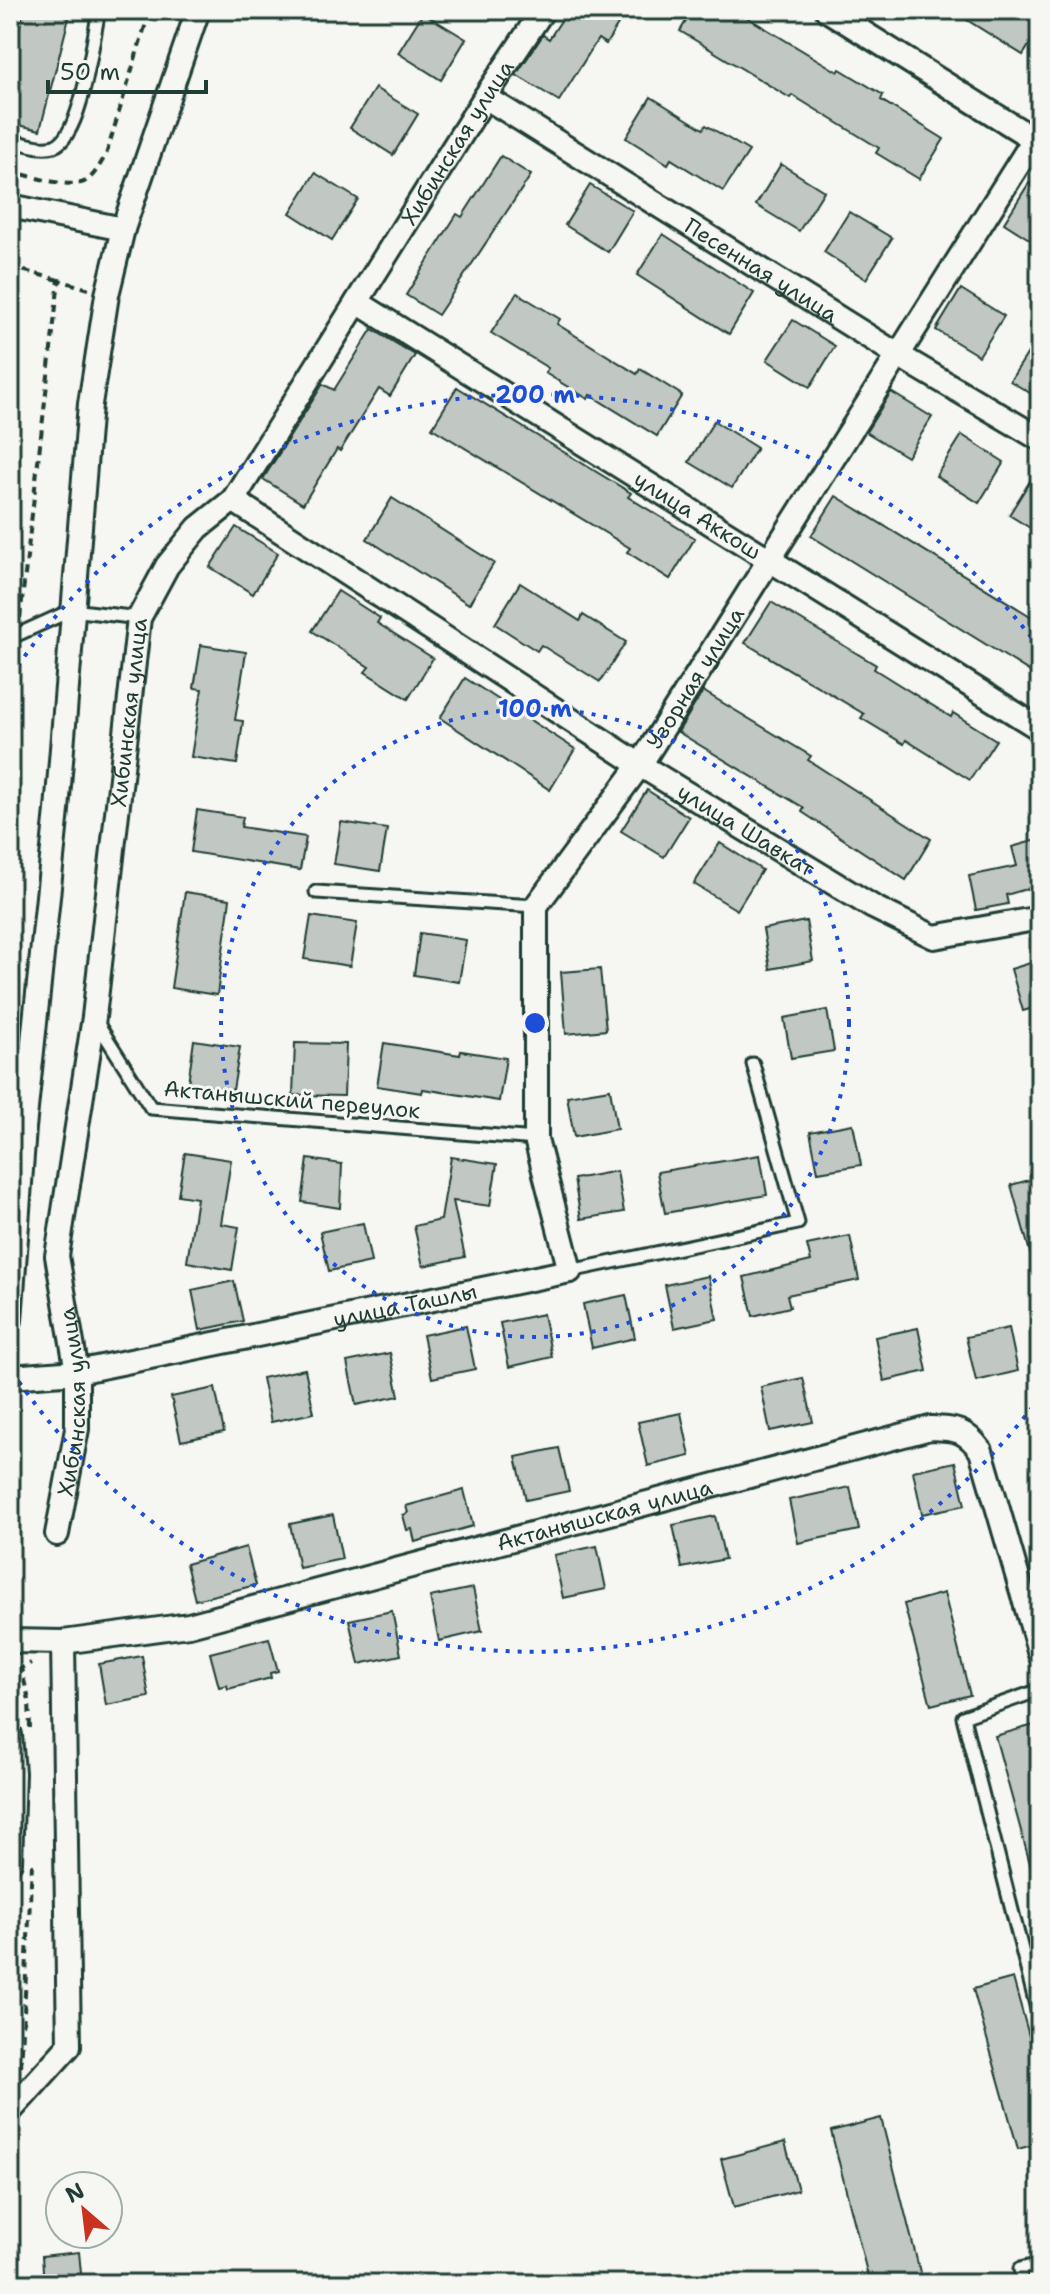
<svg xmlns="http://www.w3.org/2000/svg" width="1050" height="2294" viewBox="0 0 1050 2294" font-family="'Shantell Sans',sans-serif">
  <style>
    .building { fill: #c1c8c3; stroke: #1f3d34; stroke-width: 2 }
    .lines { fill: none; stroke-linecap: round; stroke-linejoin: round }
    .lane-casing { stroke: #1f3d34; stroke-width: 17 }
    .street-casing { stroke: #1f3d34; stroke-width: 28 }
    .path { stroke: #1f3d34; stroke-width: 4; stroke-dasharray: 8 6; stroke-linecap: butt }
    .lane { stroke: #f6f6f2; stroke-width: 11 }
    .street { stroke: #f6f6f2; stroke-width: 22 }
    .ring { fill: none; stroke: #1d4ed8; stroke-width: 4; stroke-dasharray: 4 8 }
    .labels { text-anchor: middle; stroke-width: 6; stroke-linejoin: round; paint-order: stroke }
    .street-label { font-size: 22px; fill: #1f3d34; stroke: #f6f6f2 }
    .centre { fill: #1d4ed8; stroke: #f6f6f2; stroke-width: 4 }
    .ring-label { font-size: 24px; text-anchor: middle; font-weight: bold; fill: #1d4ed8; stroke: #f6f6f2; stroke-width: 6; stroke-linejoin: round; paint-order: stroke }
  </style>
  <rect width="100%" height="100%" fill="#f6f6f2"/>
  <filter id="ink" filterUnits="userSpaceOnUse"><feTurbulence type="fractalNoise" baseFrequency=".0125" numOctaves="2"/><feDisplacementMap in="SourceGraphic" scale="16" xChannelSelector="R" yChannelSelector="G"/><feConvolveMatrix kernelMatrix="1 2 1 2 8 2 1 2 1" color-interpolation-filters="sRGB"/></filter>
  <g filter="url(#ink)">
    <!-- building -->
    <g class="building">
      <path d="M24,10h47l-31,120 -30,-7v-59z"/>
      <path d="M568,10h59l-21,34 -8,-5 -39,62 -43,-26 27,-40 6,4z"/>
      <path d="M693,10h42l103,62 2,-3 43,26 -2,5 63,39 -25,40 -43,-26 3,-5 -87,-53 -2,3 -110,-67z"/>
      <path d="M951,10h89v18l-17,27z"/>
      <path d="M423,13l43,26 -25,41 -43,-27z"/>
      <path d="M375,88l43,26 -25,41 -43,-27z"/>
      <path d="M651,97l52,32 3,-4 43,26 -26,40 -52,-32 -3,5 -42,-26z"/>
      <path d="M501,156l30,19 -93,140 -32,-20 51,-81 5,3z"/>
      <path d="M781,164l43,27 -25,40 -43,-26z"/>
      <path d="M315,173l43,26 -26,41 -42,-27z"/>
      <path d="M1029,183l11,7v56l-36,-23z"/>
      <path d="M590,185l43,26 -25,41 -43,-27z"/>
      <path d="M849,212l43,26 -26,41 -42,-27z"/>
      <path d="M663,234l91,59 -25,41 -92,-59z"/>
      <path d="M961,289l43,27 -25,40 -43,-26z"/>
      <path d="M517,293l43,26 -3,5 80,50 3,-5 42,26 -25,41 -67,-41 -2,4 -43,-26 3,-5 -57,-35z"/>
      <path d="M793,320l42,26 -25,41 -43,-27z"/>
      <path d="M372,329l43,26 -25,41 -11,-7 -39,62 -3,-2 -34,55 -40,-25 60,-95 11,6z"/>
      <path d="M1040,334v65l-30,-18z"/>
      <path d="M457,387l174,106 -3,4 67,41 -25,41 -43,-27 3,-4 -198,-120z"/>
      <path d="M891,392l41,25 -25,40 -41,-25z"/>
      <path d="M714,421l43,27 -25,40 -43,-26z"/>
      <path d="M962,435l42,27 -25,41 -43,-27z"/>
      <path d="M1040,465v69l-31,-19z"/>
      <path d="M836,496l204,126v56l-229,-142z"/>
      <path d="M392,498l102,65 -25,41 -102,-65z"/>
      <path d="M236,527l42,26 -25,41 -43,-27z"/>
      <path d="M520,583l60,38 3,-6 43,27 -26,40 -59,-37 -4,6 -42,-27z"/>
      <path d="M338,591l42,27 -3,5 56,35 -25,41 -43,-27 4,-5 -57,-36z"/>
      <path d="M771,602l105,63 -2,4 77,48 2,-4 43,27 -26,40 -64,-40 -2,4 -43,-26 3,-4 -119,-71z"/>
      <path d="M201,645l45,7 -11,68 8,1 -6,43 -46,-7 11,-68 -8,-1z"/>
      <path d="M465,678l110,71 -25,41 -110,-72z"/>
      <path d="M703,691l108,65 -3,4 123,79 -25,41 -104,-68 2,-4 -126,-76z"/>
      <path d="M647,790l42,27 -25,40 -43,-26z"/>
      <path d="M197,810l46,7 -2,10 65,10 -6,33 -109,-18z"/>
      <path d="M341,822l46,7 -7,42 -46,-7z"/>
      <path d="M1040,839v46l-34,10 2,9 -32,6 -7,-34 48,-10 -5,-19z"/>
      <path d="M720,843l42,27 -25,40 -43,-26z"/>
      <path d="M185,892l45,7 -13,96 -46,-7z"/>
      <path d="M311,916l46,7 -7,43 -46,-7z"/>
      <path d="M806,921l7,40 -43,8 -7,-40z"/>
      <path d="M420,933l46,7 -7,42 -45,-7z"/>
      <path d="M1040,960v46l-17,5 -12,-42z"/>
      <path d="M600,969l6,61 -40,4 -5,-62z"/>
      <path d="M827,1010l7,41 -43,7 -7,-40z"/>
      <path d="M194,1040l46,7 -7,43 -45,-7z"/>
      <path d="M295,1043l51,1 -2,52 -51,-1z"/>
      <path d="M384,1043l76,12 1,-4 45,7 -7,43 -76,-12 -1,4 -45,-7z"/>
      <path d="M610,1089l7,40 -43,8 -7,-41z"/>
      <path d="M853,1124l8,41 -43,7 -8,-40z"/>
      <path d="M185,1153l46,7 -10,64 18,3 -7,43 -45,-8 10,-64 -19,-3z"/>
      <path d="M760,1155l7,40 -102,18 -8,-41z"/>
      <path d="M451,1157l46,7 -7,42 -37,-5 12,56 -42,9 -9,-40 27,-6z"/>
      <path d="M308,1159l34,5 -2,44 -38,-6z"/>
      <path d="M617,1171l7,41 -43,7 -7,-40z"/>
      <path d="M1040,1177v93h-5l-24,-85z"/>
      <path d="M363,1223l8,39 -42,9 -9,-39z"/>
      <path d="M850,1236l9,44 -72,15 3,12 -37,9 -9,-39 67,-16 -4,-16z"/>
      <path d="M708,1276l9,43 -43,9 -9,-43z"/>
      <path d="M234,1281l9,40 -43,9 -8,-40z"/>
      <path d="M626,1295l9,43 -43,10 -9,-44z"/>
      <path d="M543,1314l9,43 -43,10 -9,-44z"/>
      <path d="M466,1326l9,43 -43,9 -9,-43z"/>
      <path d="M918,1328l9,43 -43,10 -9,-44z"/>
      <path d="M1009,1328l9,43 -42,10 -10,-44z"/>
      <path d="M390,1353l9,43 -43,9 -9,-43z"/>
      <path d="M305,1369l9,44 -43,9 -9,-44z"/>
      <path d="M803,1378l10,44 -43,9 -9,-44z"/>
      <path d="M215,1388l9,44 -43,9 -10,-44z"/>
      <path d="M681,1413l9,43 -42,10 -10,-44z"/>
      <path d="M559,1448l10,43 -43,9 -10,-43z"/>
      <path d="M955,1462l10,43 -43,9 -9,-43z"/>
      <path d="M850,1487l9,43 -61,13 -9,-43z"/>
      <path d="M464,1490l9,36 -58,16 -3,-13 -5,1 -4,-15 5,-2 -2,-7z"/>
      <path d="M333,1515l9,44 -43,9 -9,-44z"/>
      <path d="M715,1516l10,43 -43,9 -9,-43z"/>
      <path d="M597,1546l9,43 -43,9 -9,-43z"/>
      <path d="M246,1547l10,38 -61,15 -9,-36z"/>
      <path d="M473,1588l9,43 -43,10 -9,-44z"/>
      <path d="M944,1593l26,102 -39,10 -27,-101z"/>
      <path d="M392,1611l9,44 -42,9 -10,-44z"/>
      <path d="M269,1638l9,33 -8,2 1,5 -43,11 -1,-4 -8,2 -9,-34z"/>
      <path d="M142,1656l7,41 -43,8 -7,-41z"/>
      <path d="M1034,1725l6,21v135l-5,1 -40,-146z"/>
      <path d="M1013,1978l27,98v67l-22,6 -45,-160z"/>
      <path d="M881,2118l42,166h-53l-39,-153z"/>
      <path d="M785,2142l13,48 -64,17 -13,-48z"/>
      <path d="M79,2252l3,32h-38l-2,-28z"/>
    </g>
    <g class="lines">
      <!-- lane casing -->
      <g class="lane-casing">
        <g id="lane">
          <path d="M10,140c13,3 30,10 44,6 28,-9 39,-108 45,-136"/>
          <path d="M10,638l62,-28 67,8"/>
          <path d="M316,892l220,14"/>
          <path d="M96,1021l55,87 385,31"/>
          <path d="M570,1271l228,-48 -45,-159"/>
          <path d="M1040,1690l-77,27 77,304"/>
          <path d="M1022,2284l-2,-15 20,-5"/>
        </g>
      </g>
      <!-- street casing -->
      <g class="street-casing">
        <g id="street">
          <path d="M827,10l213,133"/>
          <path id="s1" d="M485,97l413,258 142,84"/>
          <path d="M10,206l113,23"/>
          <path id="s2" d="M357,302l683,427"/>
          <path id="s3" d="M233,500l407,265 233,142 61,30 106,-19"/>
          <path d="M10,1320l14,-192 33,-318 33,-406 17,-109 16,-66 75,-219"/>
          <path id="s4" d="M10,1377l67,-5 493,-101 -34,-132v-233l104,-141 400,-635"/>
          <path id="s5" d="M57,1534l20,-105v-57l-20,-116 37,-239 45,-399 28,-52 31,-38 35,-28 252,-403 58,-87"/>
          <path id="s6" d="M10,1641l53,1 126,-17 741,-197c26,1 35,1 51,23l59,203"/>
          <path d="M10,1735l3,38 -3,89"/>
          <path d="M10,2111l59,-65 -6,-404"/>
        </g>
      </g>
      <!-- path -->
      <g class="path">
        <path d="M10,171c18,4 61,19 76,10 10,-7 14,-17 20,-26l44,-145"/>
        <path d="M10,267l49,13"/>
        <path d="M20,618l39,-338 30,9"/>
        <path d="M10,725l7,-74"/>
        <path d="M30,1728l-1,-28 -8,-32 10,-5"/>
        <path d="M21,2067l11,-203"/>
        <path d="M10,2284l7,-156"/>
      </g>
      <!-- lane -->
      <use href="#lane" class="lane"/>
      <!-- street -->
      <use href="#street" class="street"/>
    </g>
  </g>
  <!-- distance rings -->
  <g class="ring">
    <circle cx="535" cy="1023" r="314"/>
    <path d="M1040 1397A628 628 0 0 1 11 1370M11 676A628 628 0 0 1 1040 649"/>
  </g>
  <g class="labels">
    <!-- street labels -->
    <g class="street-label">
      <text dy="8" stroke="none"><textPath href="#s5" startOffset="1500">Хибинская улица</textPath></text>
      <text dy="8" stroke="none"><textPath href="#s1" startOffset="326">Песенная улица</textPath></text>
      <text dy="8" stroke="none"><textPath href="#s2" startOffset="402">улица Аккош</textPath></text>
      <text dy="8" stroke="none"><textPath href="#s4" startOffset="1218">Узорная улица</textPath></text>
      <text dy="8" stroke="none"><textPath href="#s5" startOffset="830">Хибинская улица</textPath></text>
      <text dy="8" stroke="none"><textPath href="#s3" startOffset="610">улица Шавкат</textPath></text>
      <text transform="translate(292 1099) rotate(5)" y="8">Актанышский переулок</text>
      <text dy="8" stroke="none"><textPath href="#s4" startOffset="402">улица Ташлы</textPath></text>
      <text dy="8" stroke="none"><textPath href="#s5" startOffset="134">Хибинская улица</textPath></text>
      <text dy="8" stroke="none"><textPath href="#s6" startOffset="610">Актанышская улица</textPath></text>
    </g>
  </g>
  <circle cx="535" cy="1023" r="12" class="centre"/>
  <g class="ring-label">
    <text x="535" y="403">200 m</text>
    <text x="535" y="717">100 m</text>
  </g>
  <!-- margin -->
  <rect width="1050" height="2294" fill="none" stroke="#f6f6f2" stroke-width="40"/>
  <rect x="20" y="20" width="1010" height="2254" fill="none" stroke="#1f3d34" stroke-width="3" filter="url(#ink)"/>
  <!-- north arrow -->
  <g transform="translate(84 2210) rotate(332)"><circle r="38" fill="#f6f6f2" stroke="#a0aca6" stroke-width="2"/>
  <path d="M0-6L14 30L0 20L-14 30Z" fill="#c8321e"/>
  <text y="-12" font-size="22" font-weight="bold" text-anchor="middle" fill="#1f3d34">N</text>
  </g>
  <!-- scale -->
  <path d="M48 80v12h158v-12" fill="none" stroke="#1f3d34" stroke-width="4"/>
  <text x="60" y="80" font-size="24" fill="#1f3d34" stroke="#f6f6f2" stroke-width="6" paint-order="stroke">50 m</text>
</svg>
